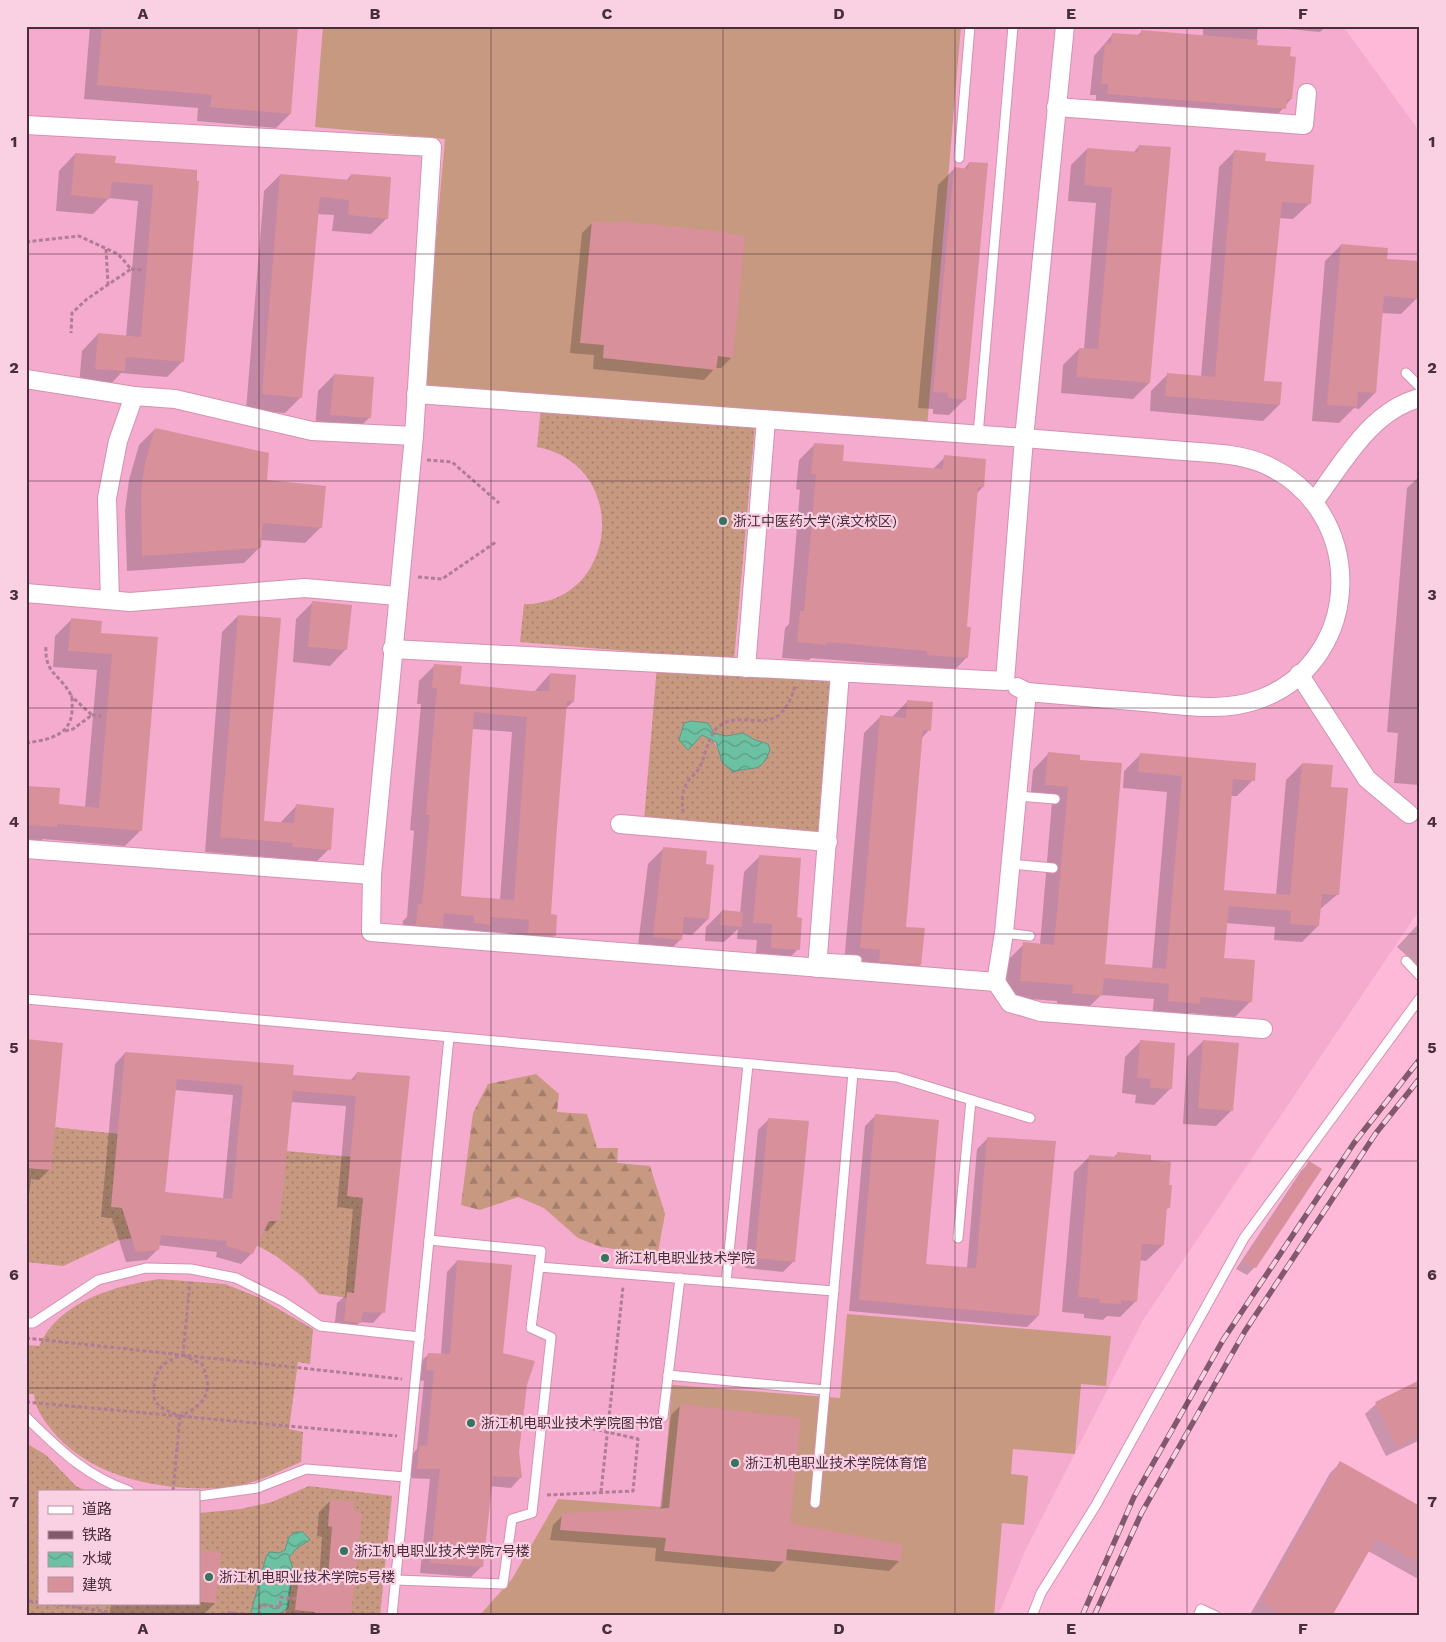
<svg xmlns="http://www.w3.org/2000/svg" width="1446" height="1642" viewBox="0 0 1446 1642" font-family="'Work Sans','Noto Sans SC',sans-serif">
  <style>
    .built { fill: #f4abce; fill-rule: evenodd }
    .grass { fill: url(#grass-dots); fill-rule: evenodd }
    .forest { fill: url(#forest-firs) }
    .garden { fill: #c79981 }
    .water { fill: url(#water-waves); stroke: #619584 }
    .shadow { fill: #0003; fill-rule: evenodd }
    .building { fill: #d8909b; fill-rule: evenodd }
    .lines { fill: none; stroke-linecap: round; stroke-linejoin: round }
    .service-casing { stroke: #d392b1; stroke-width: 11 }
    .minor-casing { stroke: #d392b1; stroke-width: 20 }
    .path { stroke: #b07d95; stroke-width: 3; stroke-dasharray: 4 2.5; stroke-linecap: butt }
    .service { stroke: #fff; stroke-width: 9 }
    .minor { stroke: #fff; stroke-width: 18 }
    .rail-casing { stroke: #82596c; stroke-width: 5.5 }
    .rail { stroke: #fad0e3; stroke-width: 4; stroke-dasharray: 11; stroke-linecap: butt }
    .grid { fill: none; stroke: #482d3a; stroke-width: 1; stroke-opacity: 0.55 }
    .poi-dot { fill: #36745f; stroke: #fad0e3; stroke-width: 2 }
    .labels { text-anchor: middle; stroke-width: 4.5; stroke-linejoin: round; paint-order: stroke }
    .poi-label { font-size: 14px; fill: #482d3a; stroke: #fad0e3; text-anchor: start }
    .neatline { fill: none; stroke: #482d3a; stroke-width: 2 }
    .grid-label { font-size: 16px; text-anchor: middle; font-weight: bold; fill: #482d3a }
  </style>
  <defs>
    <pattern id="grass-dots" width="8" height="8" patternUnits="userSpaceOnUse" patternTransform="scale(1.25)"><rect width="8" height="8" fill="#c79981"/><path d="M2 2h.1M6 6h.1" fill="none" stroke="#a47d6b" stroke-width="1.8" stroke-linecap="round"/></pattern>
    <pattern id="forest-firs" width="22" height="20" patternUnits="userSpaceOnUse" patternTransform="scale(1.25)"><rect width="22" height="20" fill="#c79981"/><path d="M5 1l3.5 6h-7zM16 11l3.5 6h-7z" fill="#a47d6b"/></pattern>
    <pattern id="water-waves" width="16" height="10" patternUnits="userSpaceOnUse" patternTransform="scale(1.25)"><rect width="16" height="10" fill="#6cc1a3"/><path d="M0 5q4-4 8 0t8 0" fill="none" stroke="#5b9d86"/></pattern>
  </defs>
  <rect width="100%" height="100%" fill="#feb9d9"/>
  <!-- built -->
  <path class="built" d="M26,26h1317l77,106v777l-277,411 -118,231 -27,65h-972zM39,1491h160v112h-160z"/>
  <!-- grass -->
  <g class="grass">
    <path d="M541,407l214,18 -21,235 -214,-18 4,-38c95,0 108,-139 13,-157z"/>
    <path d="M657,666l178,14 -14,155 -177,-15zM691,721l17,2 6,10 12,3 17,-3 12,7 13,4 -11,24h-15l-5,3 -15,-9c-5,-14 -5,-23 -20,-27l-6,4z"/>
    <path d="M33,1125l116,12 -8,100 -22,3 -56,26 -37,-4v-95z"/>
    <path d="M264,1149l112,10 -11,141 -46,-6 -15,-16 -28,-22 -27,-15z"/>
    <path d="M159,1279l66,5 33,13 55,32 -3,35 -12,-2 -9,67 14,3 -2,30c-26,11 -52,25 -80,26 -61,3 -132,-10 -171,-60 -8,-10 -15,-21 -16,-34h-8v-49l13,1c20,-45 76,-60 120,-67z"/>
    <path d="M26,1443l20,12 30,31 10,5h-47v112h160v-90l42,-4 31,-7 37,-16 83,10 -12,120h-354z"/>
  </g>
  <!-- forest -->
  <path class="forest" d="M536,1074l23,20 -2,18 30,2 10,34h21l-1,15 33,3 15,48 -7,38h-24l-33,-5 -23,-9 -34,-30 -26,-11 -38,13 -19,-5 12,-92 15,-29z"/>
  <!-- garden -->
  <g class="garden">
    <path d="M323,26h638l-34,401 -504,-42 22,-246 -130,-12z"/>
    <path d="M847,1314l264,22 -5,50 -25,-2 -6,70 -62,-5 -2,25 17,2 -4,49 -22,-2 -8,93h-515l33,-37 46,-80 104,8 10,-122 168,13z"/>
  </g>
  <!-- water -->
  <g class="water">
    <path d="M691,721l17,2 6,10 12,3 17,-3 12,7 13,4 2,6c-10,25 -15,15 -37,22l-11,-10 -6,-20 -14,-7 -14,15 -9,-10 5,-17z"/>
    <path d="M295,1532h8l7,8 -13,8 -8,9 4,12 -5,39 -12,8h-26l16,-59 3,-5 10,1 6,-3 4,-13z"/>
  </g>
  <!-- shadow -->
  <g class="shadow">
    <path d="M90,26h207l-7,88 -14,14 -79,-7 1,-13 -114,-9z"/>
    <path d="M1203,26h123l-6,6 -62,-6 -2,20 35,53 -18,21 -177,-15v-10h-6l4,-39 19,-22 24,2 5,-5 61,5z"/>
    <path d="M1139,146l10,237 -16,16 -72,-6 2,-28 16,-16h5l12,-146 -28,-2 3,-36 16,-16 46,4z"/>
    <path d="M1235,151l29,11 46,41 -17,16 -14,-1 -17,164 17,23 -16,16 -113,-10 1,-20 16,-16 34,2 18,-210z"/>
    <path d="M75,154l120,28 -12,179 -16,16 -46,-4 -13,14 -29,-2 3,-34 16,-17 28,3 12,-136 -29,-3 -16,16 -37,-3 3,-40z"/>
    <path d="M969,163l-4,236 -16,16 -16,-1v-5l-15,-1 20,-223 16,-16 9,1z"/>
    <path d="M280,175l66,6 5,-6 36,43 -16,16 -39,-3 2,-16 -17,-1 -16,183 -16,16 -39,-3 18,-219z"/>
    <path d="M593,222l139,135 -11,11h-6l-11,12 -111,-11 1,-14 -24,-2 12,-120z"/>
    <path d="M1341,245l45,15 34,3 -3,35 -16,16 -20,-1 -6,80 -16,16 -5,-1 -15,15 -27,-2 13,-160z"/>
    <path d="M334,375l36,42 -17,17 -38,-4 3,-39z"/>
    <path d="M155,429l111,53 55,45 -16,16 -44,-3 -1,7 -16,16 -117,8 -2,-60 4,-31 10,-35z"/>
    <path d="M815,444l26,18 91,8 13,-13 38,30 -6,6 -12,135 2,29 -16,17 -40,-4v-4l-100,-8 -2,2 -27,-2 3,-30 4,-4 11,-134 -4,-1 3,-29z"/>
    <path d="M1420,465v320l-26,-2 4,-50 -11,-1 20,-244 12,-11z"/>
    <path d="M312,603l34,46 -16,17 -37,-4 3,-43z"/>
    <path d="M238,616l24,206 18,1 16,-17 33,43 -16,16 -36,-3v-4l-72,-6 17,-220z"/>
    <path d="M71,620l29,14 57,4 -16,192 -16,16 -82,-7 -3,4 -14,-1v-55l32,18 27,3 12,-138 -44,-3 2,-31z"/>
    <path d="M435,665l24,20 75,7 16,-18 23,28 -8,7 -15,206 4,21 -16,16 -137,-11 2,-20 4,-4 7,-86 -4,-1 11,-126h-4l2,-23zM472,729l40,3 -12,168 -40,-3z"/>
    <path d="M908,701l21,29 -8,9 -16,189 15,37 -16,16 -60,-17 20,-231 16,-16 11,1z"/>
    <path d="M1049,753l30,3 25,209 48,4 15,-177 -44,-4 1,-17 16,-16 113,25 -16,16h-6l-8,95 53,4 10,-115 16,-16 27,24 9,106 -19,16 -1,16 -16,16 -28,-2 1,-13 -49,-4 -3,36 28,42 -16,16 -46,-4 -6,6 -31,-2 2,-18 -53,-4 -16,16 -28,-2v-8l-53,-4 4,-37 16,-16 16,1 12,-143 -22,-1 3,-31z"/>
    <path d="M664,848l41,17 3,54 -16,16 -11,-1v5l-16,16 -28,-2 11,-89z"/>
    <path d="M760,856l35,62 3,31 -16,17 -27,-3 2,-23 -20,-1 1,-10 -14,13 -19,-1 1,-14 16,-16 18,2 4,-41z"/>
    <path d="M1420,922v46l-23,-21z"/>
    <path d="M26,1040l24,129 -11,11 -8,-1 -5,39z"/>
    <path d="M1141,1041l29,48 -16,16 -19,-2 1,-8 -14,-2 3,-36z"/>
    <path d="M1203,1041l29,69 -16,16 -33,-2 4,-67z"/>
    <path d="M125,1053l166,23 59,5 7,-8 26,239 -10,11 -13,-1 -11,11 -15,-2 3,-28 8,-7 8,-87 -16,-2 9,-101 -55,-4 -13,118 -10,11h-5l-11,22 -11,11 -25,-7 1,-5 -59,-7v4l-11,11 -21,2 -14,-44 -11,-1 14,-153zM175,1090l58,5 -10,104 -59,-6z"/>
    <path d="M875,1116l49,149 43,3 10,-119 11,-11 67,5 -17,173 -11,11 -178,-16 16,-185z"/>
    <path d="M769,1119l25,142 -11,11 -38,-4 13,-138z"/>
    <path d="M1118,1153l32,8 18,25 1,21 -3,3 -3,35 -17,16 -7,-1 -3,41 -16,16 -13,-1 -4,4 -19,-2v-4l-22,-2 12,-140 16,-16 23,2z"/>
    <path d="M1309,1163l11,6 -65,98 -8,8 -11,-6 65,-98z"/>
    <path d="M457,1261l45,93 24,31 -8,67 3,25 -10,11 -21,-2 -9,81 -10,10 -51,-4 10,-94 -23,-1 2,-20 8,-9 7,-68 -8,-1 2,-16 11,-10h12l6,-82z"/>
    <path d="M26,1264h3l-3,21z"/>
    <path d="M1420,1382v58l-34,16 -21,-42 11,-10z"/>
    <path d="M681,1405l108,119 110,37 -10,10 -104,-11 -11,12 -119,-11 1,-13 -106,-8 3,-15 10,-10 97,-5 11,-95z"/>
    <path d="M1340,1463l80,45v72l-52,-29 -37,65h-76l-4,-3 79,-140z"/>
    <path d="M330,1501l20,115h-65l4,-29 11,-11 19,2 3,-41 -5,-1 2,-24z"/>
    <path d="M199,1551l20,2 -4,50 -10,10h-5v3h-91l2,-12 -10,-1h98z"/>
  </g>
  <!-- building -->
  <g class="building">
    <path d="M102,26h196l-7,88 -81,-7 2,-12 -115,-10z"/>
    <path d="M1141,30l117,10 -1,5 34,2 -1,9 6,1 -4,42h-5l-1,10 -179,-15 1,-10h-7l4,-41 6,1 1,-11 29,2z"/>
    <path d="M1139,145l32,2 -21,236 -74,-6 3,-29 19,1 14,-161 -28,-3 3,-37 51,4z"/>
    <path d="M1234,150l32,3 -1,8 49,4 -3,39 -29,-2 -18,179 18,1 -2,23 -115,-9 2,-23 48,4z"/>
    <path d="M75,153l41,3 -1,7 82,7v11h2l-15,181 -58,-5 -1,14 -30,-2 3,-36 43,4 12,-152 -41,-3 -2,17 -39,-4z"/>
    <path d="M969,162l19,1 -22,237 -18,-2v-5l-15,-1 21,-225 14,2z"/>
    <path d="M280,174l70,6 1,-6 40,3 -3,42 -40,-4 1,-15 -29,-3 -18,201 -40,-4z"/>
    <path d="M592,221l26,2 1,-2 108,11v2l18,2 -12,122 -15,-2 -2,14 -113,-12 1,-13 -24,-2z"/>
    <path d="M1341,244l47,4 -1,11 33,2 -1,38 -35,-3 -8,97 -18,-1 -1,15 -30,-2z"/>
    <path d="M334,374l40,3 -3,41 -41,-3z"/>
    <path d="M155,428l114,25 -2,27 59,6 -4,42 -59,-5 -2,25 -119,8 -1,-62 4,-31z"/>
    <path d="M814,443l30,2 -1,16 100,8 1,-14 42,4 -2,28h-6l-11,140h4l-3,31 -41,-3v-4l-101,-9v3l-29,-3 3,-31h4l12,-137h-5z"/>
    <path d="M312,601l40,4 -5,45 -39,-3z"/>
    <path d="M238,615l43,3 -17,203 30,2 2,-19 38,4 -3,42 -39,-3 1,-4 -73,-6z"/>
    <path d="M71,618l31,3 -1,12 57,4 -16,194 -85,-7v3l-31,-2v-39l34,2 -1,16 40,4 13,-154 -44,-3z"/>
    <path d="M434,664l28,2 -2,18 70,7h19l1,-18 26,2 -2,27 -7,-1 -11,139 -5,74 6,1 -1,21 -28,-2 1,-14 -38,-3v8l-17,-2v-7l-30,-3 -1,14 -27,-2 2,-21h4l8,-89h-4l11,-127h-5zM474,712l53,5 -13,183 -53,-4z"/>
    <path d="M907,700l26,2 -2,29 -8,-1 -17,197 19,1 -4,37 -42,-3 1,-12 -20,-2 20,-233 26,3z"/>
    <path d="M1048,752l32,3v5l42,3 -17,201 61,5 16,-193 -44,-4 2,-19 116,10 -1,18 -22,-2 -9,111 66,5 12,-132 31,2 -2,22 17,1 -9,107 -17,-1 -3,32 -29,-2 1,-13 -62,-5 -5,52 31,2 -3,42 -52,-5v7l-32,-3 1,-17 -65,-6 -2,18 -30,-3 1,-8 -53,-4 3,-39 31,3 14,-158 -23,-2z"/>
    <path d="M663,847l44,4 -1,13 8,1 -5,54 -25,-2 -2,23 -29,-3z"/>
    <path d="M759,855l42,3 -4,59 5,1 -2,32 -29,-2 1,-24 -19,-1z"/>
    <path d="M722,910l21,2 -1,15 -22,-2z"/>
    <path d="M26,1039l37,4 -12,127 -25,-2z"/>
    <path d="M1140,1040l35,3 -3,46 -22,-1 1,-9 -14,-1z"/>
    <path d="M1203,1040l36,3 -6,68 -35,-3z"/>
    <path d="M125,1052l169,13 -1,10 62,5 2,-8 53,4 -25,237 -22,-1 -2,11 -17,-2 3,-29 7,1 9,-95 -16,-2 9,-100 -63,-5 -13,130h-11l-16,33 -27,-8 1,-5 -66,-6 -2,15 -23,2 -14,-44 -11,-1zM177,1079l66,6 -11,114 -67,-7z"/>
    <path d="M875,1114l64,6 -13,144 50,4 11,-131 69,4 -17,175 -180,-16z"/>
    <path d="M768,1118l41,3 -14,141 -40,-4z"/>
    <path d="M1117,1152l34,3v5l20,2 -2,23h3l-2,23 -3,-1 -3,38 -22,-1 -5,58 -16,-2v4l-22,-1 1,-4 -22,-2 11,-142 28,2z"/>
    <path d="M1309,1161l13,8 -66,99 -13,-7z"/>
    <path d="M457,1260l55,5 -9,88 32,8 -8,24 -8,67 3,26 -29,-2 -10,91 -53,-4 10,-94h-23l2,-23 8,-1 7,-74 -8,-1 2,-17 22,1z"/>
    <path d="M1420,1380v55l-23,12 -22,-45z"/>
    <path d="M680,1404l121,14 -11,105 113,22 -3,16 -113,-12 -1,13 -122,-11 2,-13 -106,-8 2,-17 107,-5z"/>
    <path d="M1340,1461l80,45v58l-44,-25 -44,77h-47l-24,-14z"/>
    <path d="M330,1500l24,1 -1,10 9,2 -11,103h-36v-4l-20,-2 4,-35 29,3 4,-51 -4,-1z"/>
    <path d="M199,1550l22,2 -5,51 -17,-1z"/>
  </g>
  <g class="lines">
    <!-- service casing -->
    <g class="service-casing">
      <g id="service">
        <path d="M959,158l11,-132"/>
        <path d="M1406,373l14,14"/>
        <path d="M978,435l35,-409"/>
        <path d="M1017,796l38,3"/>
        <path d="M1010,864l43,4"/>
        <path d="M1004,933l26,3"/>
        <path d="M818,958l39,2"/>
        <path d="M1406,961l14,15"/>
        <path d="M26,999l871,78 133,41"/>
        <path d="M958,1238l13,-138"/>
        <path d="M539,1267l295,24"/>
        <path d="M726,1282l22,-218"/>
        <path d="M26,1323h7l65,-43 48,-12 45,1 45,9 46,23 38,25 100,11"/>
        <path d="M668,1375l157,15"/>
        <path d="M26,1417c33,32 58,58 103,74"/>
        <path d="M663,1417l17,-139"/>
        <path d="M199,1496l58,-8 49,-19 100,8"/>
        <path d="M815,1503l38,-430"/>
        <path d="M396,1580l107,4 9,-65 20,-6 19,-176 -20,-9 10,-77 -112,-11"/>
        <path d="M392,1616l57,-579"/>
        <path d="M1032,1616l9,-23 55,-88 148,-267 176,-240"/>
        <path d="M1198,1616l3,-7 15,7"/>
      </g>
    </g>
    <!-- minor casing -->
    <g class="minor-casing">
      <g id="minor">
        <path d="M1056,107l248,18 3,-32"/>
        <path d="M26,125l406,22 -18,289 -42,439 -346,-26"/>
        <path d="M26,379l108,17 41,3 137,32 102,5"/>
        <path d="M1314,502c28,-38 57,-92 106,-104"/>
        <path d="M26,593l104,9 175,-14 93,8"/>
        <path d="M110,600l-3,-102 11,-57 16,-45"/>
        <path d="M392,649l613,32 19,-243 -608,-44"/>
        <path d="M746,668l20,-248"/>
        <path d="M1299,674l68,105 42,35"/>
        <path d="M1027,692c39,3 78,7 117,10 38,3 79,11 116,-3 106,-40 107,-190 4,-235 -28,-12 -62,-11 -92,-14 -49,-4 -99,-8 -148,-12l41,-412"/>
        <path d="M620,824l208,18"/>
        <path d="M372,875l-1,57 625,50 8,-49 23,-241 -10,-5"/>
        <path d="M817,968l23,-295"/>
        <path d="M996,982l14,21 31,9 222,17"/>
      </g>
    </g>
    <!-- path -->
    <g class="path">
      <path d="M26,242l53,-6 39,18 13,15 -44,30 -15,14 -1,20"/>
      <path d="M106,249l2,35"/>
      <path d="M131,269l12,1"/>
      <path d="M427,460l25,2 47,41"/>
      <path d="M418,577l24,2 54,-37"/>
      <path d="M92,715l9,1"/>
      <path d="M65,731l8,-2 19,-14 -21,-19"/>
      <path d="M26,743c21,-3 45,-7 46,-32 0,-6 1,-11 -1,-16 -11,-21 -27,-21 -25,-50"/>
      <path d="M683,813c-1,-13 -2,-23 6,-33 3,-4 8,-7 10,-12 7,-12 8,-28 17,-39 25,-26 62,18 79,-43"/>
      <path d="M26,1338l376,41"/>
      <path d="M183,1355l19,9c12,26 4,41 -22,52 -9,-4 -18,-6 -24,-14 -3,-4 -3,-10 -2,-15 2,-20 11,-26 29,-32z"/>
      <path d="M183,1355l7,-73"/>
      <path d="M26,1402l371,34"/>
      <path d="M173,1491l7,-75"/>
      <path d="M601,1492l22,-205"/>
      <path d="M547,1495l86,-4 5,-52 -83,-19"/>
      <path d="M29,1601l10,1"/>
      <path d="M46,1603l63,9v4"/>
      <path d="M223,1616l3,-4 33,4 1,-11 20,2 1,-10 15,2"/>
    </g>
    <!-- service -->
    <use href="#service" class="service"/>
    <!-- minor -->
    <use href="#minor" class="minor"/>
    <!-- rail casing -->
    <g class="rail-casing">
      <g id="rail">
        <path d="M1082,1616l52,-119 89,-157 131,-197 66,-84"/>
        <path d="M1094,1616l48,-104 103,-181 131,-198 44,-55"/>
      </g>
    </g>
    <!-- rail -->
    <use href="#rail" class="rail"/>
  </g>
  <!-- grid -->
  <path class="grid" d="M259,26v1590M491,26v1590M723,26v1590M955,26v1590M1187,26v1590M26,254h1394M26,481h1394M26,708h1394M26,934h1394M26,1161h1394M26,1388h1394"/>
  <!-- markers -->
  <g class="poi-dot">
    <circle cx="723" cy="521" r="5"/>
    <circle cx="605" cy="1258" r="5"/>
    <circle cx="471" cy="1423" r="5"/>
    <circle cx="735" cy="1463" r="5"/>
    <circle cx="344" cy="1551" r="5"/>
    <circle cx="209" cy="1577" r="5"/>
  </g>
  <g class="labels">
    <!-- poi labels -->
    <g class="poi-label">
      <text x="733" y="526">浙江中医药大学(滨文校区)</text>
      <text x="615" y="1263">浙江机电职业技术学院</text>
      <text x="481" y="1428">浙江机电职业技术学院图书馆</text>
      <text x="745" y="1468">浙江机电职业技术学院体育馆</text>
      <text x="354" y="1556">浙江机电职业技术学院7号楼</text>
      <text x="219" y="1582">浙江机电职业技术学院5号楼</text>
    </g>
  </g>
  <!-- border -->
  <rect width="1446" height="1642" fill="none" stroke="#fad0e3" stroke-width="55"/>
  <!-- legend -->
  <rect x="38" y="1490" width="162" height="115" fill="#fad0e3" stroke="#b38f9f"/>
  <rect x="48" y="1506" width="25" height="8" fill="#ffffff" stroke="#b38f9f"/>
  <text x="82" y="1514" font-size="15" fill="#482d3a">道路</text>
  <rect x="48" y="1531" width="25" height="8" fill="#82596c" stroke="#b38f9f"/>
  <text x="82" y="1540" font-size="15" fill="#482d3a">铁路</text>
  <rect x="48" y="1552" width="25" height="15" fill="url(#water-waves)" stroke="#b38f9f"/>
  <text x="82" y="1564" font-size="15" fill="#482d3a">水域</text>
  <rect x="48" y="1577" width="25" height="15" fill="#d8909b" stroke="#b38f9f"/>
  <text x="82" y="1590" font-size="15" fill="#482d3a">建筑</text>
  <rect x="28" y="28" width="1390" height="1586" class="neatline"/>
  <g class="grid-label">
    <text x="143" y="19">A</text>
    <text x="375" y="19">B</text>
    <text x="607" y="19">C</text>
    <text x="839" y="19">D</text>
    <text x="1071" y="19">E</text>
    <text x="1303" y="19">F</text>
    <text x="14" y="147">1</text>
    <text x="1432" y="147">1</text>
    <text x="14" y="373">2</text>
    <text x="1432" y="373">2</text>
    <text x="14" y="600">3</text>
    <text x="1432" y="600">3</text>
    <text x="14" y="827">4</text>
    <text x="1432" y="827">4</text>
    <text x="14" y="1053">5</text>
    <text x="1432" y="1053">5</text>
    <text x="14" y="1280">6</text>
    <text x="1432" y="1280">6</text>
    <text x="14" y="1507">7</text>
    <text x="1432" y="1507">7</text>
    <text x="143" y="1634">A</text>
    <text x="375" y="1634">B</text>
    <text x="607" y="1634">C</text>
    <text x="839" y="1634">D</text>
    <text x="1071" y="1634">E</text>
    <text x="1303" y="1634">F</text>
  </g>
</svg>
